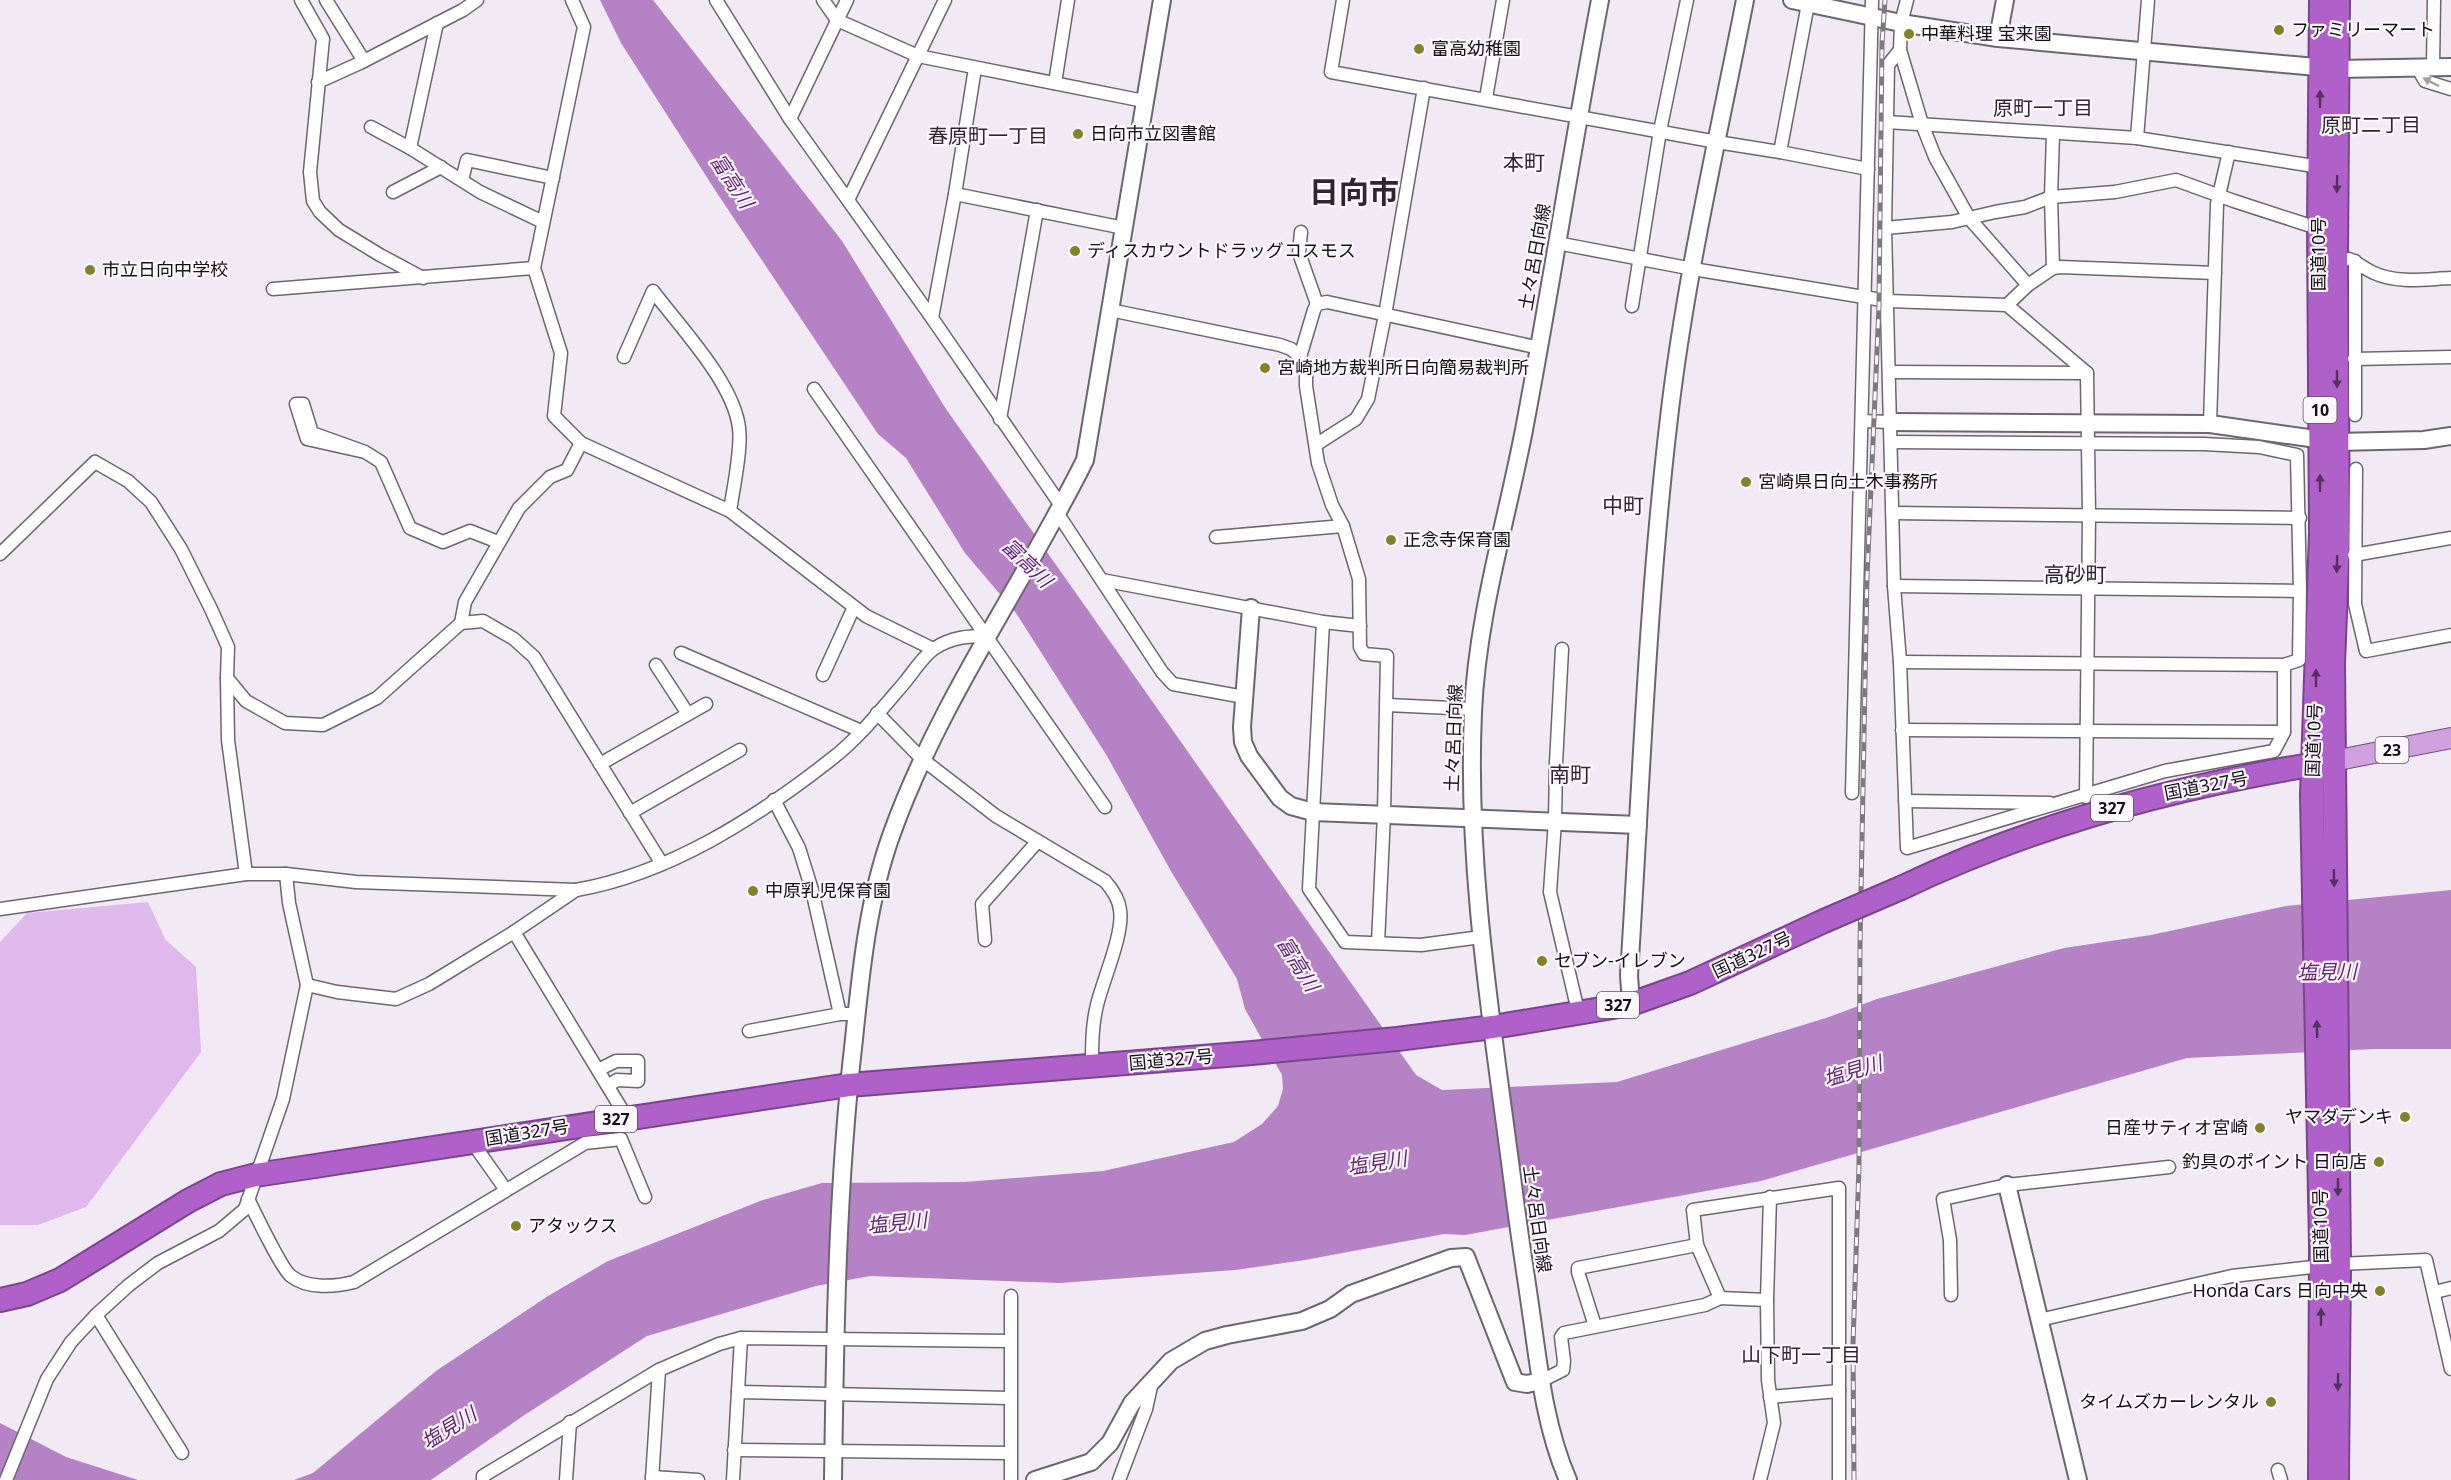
<svg xmlns="http://www.w3.org/2000/svg" width="2451" height="1480" viewBox="0 0 2451 1480" font-family="'Noto Sans','Noto Sans JP',sans-serif">
  <style>
    .green { fill: #dfb8ec }
    .water { fill: #b482c5 }
    .lines { fill: none; stroke-linecap: round; stroke-linejoin: round }
    .street-casing { stroke: #6d6670; stroke-width: 15 }
    .secondary-casing { stroke: #6d6670; stroke-width: 20 }
    .primary-casing { stroke: #79458a; stroke-width: 22 }
    .highway-casing { stroke: #79458a; stroke-width: 26 }
    .street { stroke: #fff; stroke-width: 12 }
    .secondary { stroke: #fff; stroke-width: 16 }
    .primary { stroke: #d0a0df; stroke-width: 20 }
    .highway { stroke: #b061c9; stroke-width: 22 }
    .rail-casing { stroke: #7e7980; stroke-width: 5 }
    .rail { stroke: #fcf7fe; stroke-width: 3; stroke-dasharray: 9; stroke-linecap: butt }
    .highway-bridge-casing { stroke: #79458a; stroke-width: 26; stroke-linecap: butt }
    .highway-bridge { stroke: #b061c9; stroke-width: 22 }
    .oneway { fill: #a1a0a1 }
    .oneway2 { fill: #52315c }
    .poi-dot { fill: #848129; stroke: #fcf7fe; stroke-width: 2 }
    .labels { text-anchor: middle; stroke-width: 4.5; stroke-linejoin: round; paint-order: stroke }
    .shield { fill: #fcf7fe; stroke: #5a565a; stroke-width: 1.5 }
    .shield-label { font-size: 16px; font-weight: bold; fill: #141114 }
    .poi-label { font-size: 18px; fill: #141114; stroke: #fcf7fe; text-anchor: start }
    .street-label { font-size: 18px; fill: #141114; stroke: #fcf7fe }
    .neighbourhood-label { font-size: 20px; fill: #2d262f; stroke: #fcf7fe }
    .water-label { font-size: 20px; font-style: italic; fill: #632476; stroke: #fcf7fe }
    .quarter-label { font-size: 21px; fill: #2d262f; stroke: #fcf7fe }
    .town-label { font-size: 30px; font-weight: bold; fill: #2d262f; stroke: #fcf7fe }
  </style>
  <rect width="100%" height="100%" fill="#f1e9f4"/>
  <!-- green -->
  <path class="green" d="M148,902l17,37 31,28 5,85 -115,155 -48,18h-38v-283l27,-29z"/>
  <!-- water -->
  <g class="water">
    <path d="M600,0h53l189,241 104,168 470,666 26,15 175,-8 212,-65 48,-18 187,-51 87,-13 135,-29 165,-16v159h-77l-187,9 -426,123 -296,54 -21,-1 -139,26 -70,10 -175,13 -190,-7 -54,10 -169,50 -124,80 -92,64h-137l19,-7 123,-102 112,-75 60,-35 155,-61 59,-17 142,-1 139,-11 131,-29 28,-18 16,-18 5,-17 -1,-14 -37,-66 -8,-30 -65,-106 -65,-117 -91,-143 -51,-60 -59,-95 -28,-24 -161,-241 -96,-150z"/>
    <path d="M0,1423l66,34 72,23h-138z"/>
  </g>
  <g class="lines">
    <!-- street casing -->
    <g class="street-casing">
      <g id="street">
        <path d="M301,0l22,39 -13,133 3,29 7,11 19,18 41,25 43,23"/>
        <path d="M326,0l38,61"/>
        <path d="M572,0l12,27 -50,241 27,85 -7,63 27,27 149,68 136,105 67,33"/>
        <path d="M716,0l74,119 142,199 130,189"/>
        <path d="M823,0l14,20 81,36 226,45"/>
        <path d="M1343,0l-12,72 386,70 63,10 28,-148"/>
        <path d="M1907,0l-6,23 -1,27 22,74 13,33 34,61 59,67 25,-17 7,-1 155,6"/>
        <path d="M2417,67l8,14 26,8"/>
        <path d="M2433,67l1,-67"/>
        <path d="M318,82l42,-19 103,-53 14,-10"/>
        <path d="M1055,83l13,-83"/>
        <path d="M1486,98l17,-98"/>
        <path d="M790,119l57,-119"/>
        <path d="M1887,122l250,16 183,29"/>
        <path d="M371,127l39,21 70,44 63,30"/>
        <path d="M2053,134l-2,63 2,71"/>
        <path d="M2137,138l11,-138"/>
        <path d="M410,148l27,-125"/>
        <path d="M1780,152l88,17"/>
        <path d="M462,180l5,-20 86,18"/>
        <path d="M393,192l48,-25"/>
        <path d="M955,194l169,34"/>
        <path d="M848,200l97,-200"/>
        <path d="M1885,228l3,-163 12,-15"/>
        <path d="M1301,232l-2,21 18,51"/>
        <path d="M1557,243l136,26 195,32 119,4 80,68 2,142 -3,282"/>
        <path d="M2349,259c9,4 16,10 25,14 25,11 51,6 77,5"/>
        <path d="M2355,261v154"/>
        <path d="M273,289l261,-21"/>
        <path d="M2007,305l21,-20"/>
        <path d="M1632,306l28,-175 27,-131"/>
        <path d="M1110,310l170,35 11,4 9,8 6,12v17l12,77 14,42 11,21 16,53 1,68 4,7 23,2 -3,158 -6,129"/>
        <path d="M932,318l23,-124 20,-126"/>
        <path d="M624,357l29,-66c27,36 81,92 86,137 3,20 -6,62 -9,83"/>
        <path d="M1300,357l14,-47 3,-6 10,-2 213,46"/>
        <path d="M2354,359l97,-2"/>
        <path d="M1889,372l198,1"/>
        <path d="M814,389c96,140 195,278 291,418"/>
        <path d="M1000,419l37,-209"/>
        <path d="M1862,421l29,1"/>
        <path d="M2210,424l7,-220 12,-52"/>
        <path d="M1891,442l313,2 55,3 38,8 3,136 -1,69 -15,5 -384,-3"/>
        <path d="M1317,444l39,-25 12,-20 17,-84 39,-227"/>
        <path d="M365,452l-58,-13 -11,-35h7l9,29 53,19 16,10 29,66 33,14 27,-11 28,11"/>
        <path d="M2356,469l-1,135 11,47 85,-16"/>
        <path d="M1893,513l407,5"/>
        <path d="M1058,514l104,158 11,12 71,13"/>
        <path d="M1216,537l127,-11"/>
        <path d="M0,554l95,-92 33,19 23,21 30,47 30,60 17,38 -1,31 19,23 39,22 38,2 54,-27 84,-75 4,-21 54,-94 31,-31 17,-7 14,-27"/>
        <path d="M2354,555l97,-17"/>
        <path d="M1102,580l221,42 37,4"/>
        <path d="M1894,586l406,5"/>
        <path d="M1323,622l-14,267 36,53 76,3 60,-8"/>
        <path d="M461,623l22,-2 31,18 20,18 128,207"/>
        <path d="M1562,649l-6,114 -1,58 -5,71 28,119"/>
        <path d="M681,653l180,78"/>
        <path d="M656,665l32,49"/>
        <path d="M2284,665v67l-10,19 -109,20 -258,77 -7,-186 -6,-76 -9,-358 67,-6 43,-10 30,-5 26,-10 64,-5 61,-12 58,21 74,24 11,1"/>
        <path d="M823,675l31,-68"/>
        <path d="M227,678l1,62 18,134"/>
        <path d="M1387,705l86,4"/>
        <path d="M877,713l45,46 74,57 109,65c7,8 14,18 15,29 4,23 -17,70 -23,95 -5,20 -5,40 -5,61"/>
        <path d="M1902,730l382,2"/>
        <path d="M600,764l106,-60"/>
        <path d="M1852,793l20,-793"/>
        <path d="M774,800l25,48 13,42 28,124h17"/>
        <path d="M1905,801l145,2"/>
        <path d="M630,813l110,-63"/>
        <path d="M0,909l246,-35h40l70,8 220,8c93,-16 180,-72 253,-129 29,-22 53,-52 76,-79 9,-11 19,-27 30,-34 17,-11 33,-12 53,-12"/>
        <path d="M514,932l113,186"/>
        <path d="M985,940l-3,-36 56,-63"/>
        <path d="M307,985l30,7 59,7 33,-15 85,-52 62,-42"/>
        <path d="M749,1031l91,-17"/>
        <path d="M598,1070l18,-9h22v20l-21,-1 -9,6"/>
        <path d="M472,1142l34,48"/>
        <path d="M248,1199c7,14 34,71 43,77 16,13 44,11 63,6l231,-139 36,-4 24,58"/>
        <path d="M2435,1292l16,-4"/>
        <path d="M1951,1295l-1,-55 -7,-41 64,-14 162,-18"/>
        <path d="M1011,1296v184"/>
        <path d="M1720,1298l-23,-53 -4,-35 146,-22v292"/>
        <path d="M96,1315l86,138"/>
        <path d="M2039,1320l193,-44 107,-12 87,-4 25,109"/>
        <path d="M1595,1326l-17,-54v-4l119,-23"/>
        <path d="M1541,1381l22,-11 1,-9 -3,-24 3,-4 141,-28 15,-7 47,2"/>
        <path d="M738,1392l271,6"/>
        <path d="M1770,1397l69,-6"/>
        <path d="M734,1450l276,3"/>
        <path d="M2278,1470l3,10"/>
        <path d="M652,1477l46,3"/>
        <path d="M6,1480l41,-101 24,-37 25,-27 33,-30 29,-22 61,-32 26,-22 38,-110 24,-114 -18,-82 -3,-29"/>
        <path d="M483,1480v-4l176,-106 60,-26 22,-6 268,3"/>
        <path d="M566,1480l4,-58"/>
        <path d="M652,1480l7,-110"/>
        <path d="M733,1480l8,-142"/>
        <path d="M1119,1480l27,-71 6,-27"/>
        <path d="M1760,1480l14,-57 -6,-43 -1,-80 3,-103"/>
      </g>
    </g>
    <!-- secondary casing -->
    <g class="secondary-casing">
      <g id="secondary">
        <path d="M1792,0l109,23 97,15 340,31 113,-2"/>
        <path d="M1998,38l7,-38"/>
        <path d="M1891,422l319,2 127,18 87,-2 27,-4"/>
        <path d="M1251,608l-9,119 1,15 6,14 31,42 11,8 22,6 325,13"/>
        <path d="M1631,1004l-2,-29c12,-186 18,-372 40,-557 16,-139 49,-280 76,-418"/>
        <path d="M2007,1185l71,295"/>
        <path d="M833,1480c2,-148 4,-294 21,-441 7,-69 14,-140 38,-206 48,-133 131,-248 193,-373l77,-460"/>
        <path d="M1035,1480l56,-18 19,-19 22,-40 39,-42 34,-20 22,-6 75,-14 28,-12 21,-15 100,-36 15,-1 49,125 12,2 14,-3"/>
        <path d="M1568,1480c-21,-48 -28,-102 -35,-154 -7,-50 -15,-99 -21,-149 -20,-154 -46,-309 -39,-465 4,-95 33,-189 51,-282 27,-143 49,-287 76,-430"/>
      </g>
    </g>
    <!-- primary casing -->
    <g class="primary-casing">
      <path id="primary" d="M2333,761l118,-23"/>
    </g>
    <!-- highway casing -->
    <g class="highway-casing">
      <g id="highway">
        <path d="M1901,888c136,-65 279,-103 428,-126"/>
        <path d="M0,1300l27,-6 33,-14 128,-79 33,-17 35,-9 593,-90 403,-32 145,-14 96,-12 138,-23 59,-21 134,-62"/>
        <path d="M2320,1480l1,-235 -9,-450 9,-263 -2,-306 2,-226"/>
        <path d="M2337,1480l2,-216 -6,-601 5,-125 -2,-281 2,-257"/>
      </g>
    </g>
    <!-- street -->
    <use href="#street" class="street"/>
    <!-- secondary -->
    <use href="#secondary" class="secondary"/>
    <!-- primary -->
    <use href="#primary" class="primary"/>
    <!-- highway -->
    <use href="#highway" class="highway"/>
    <!-- rail casing -->
    <g class="rail-casing">
      <path id="rail" d="M1854,1480l-1,-135 6,-180 1,-219 7,-369 12,-271 3,-263 3,-43"/>
    </g>
    <!-- rail -->
    <use href="#rail" class="rail"/>
    <!-- highway-bridge casing -->
    <g class="highway-bridge-casing">
      <path id="highway-bridge" d="M1824,921l77,-33"/>
    </g>
    <!-- highway-bridge -->
    <use href="#highway-bridge" class="highway-bridge"/>
  </g>
  <!-- one-way arrows -->
  <defs><path id="oneway-solid" d="M-6-.8H1V-3.2L6.5 0L1 3.2V.8H-6Z" transform="scale(1.5)"/></defs>
  <use class="oneway" href="#oneway-solid" transform="translate(2431 82) rotate(-153)"/>
  <g class="oneway2">
    <use href="#oneway-solid" transform="translate(2320 99) rotate(-90)"/>
    <use href="#oneway-solid" transform="translate(2337 184) rotate(91)"/>
    <use href="#oneway-solid" transform="translate(2337 379) rotate(90)"/>
    <use href="#oneway-solid" transform="translate(2320 483) rotate(-90)"/>
    <use href="#oneway-solid" transform="translate(2337 564) rotate(91)"/>
    <use href="#oneway-solid" transform="translate(2316 678) rotate(-90)"/>
    <use href="#oneway-solid" transform="translate(2334 878) rotate(89)"/>
    <use href="#oneway-solid" transform="translate(2317 1029) rotate(-91)"/>
    <use href="#oneway-solid" transform="translate(2338 1187) rotate(90)"/>
    <use href="#oneway-solid" transform="translate(2321 1317) rotate(-90)"/>
    <use href="#oneway-solid" transform="translate(2338 1382) rotate(91)"/>
  </g>
  <!-- markers -->
  <g class="poi-dot">
    <circle cx="2279" cy="30" r="6"/>
    <circle cx="1909" cy="34" r="6"/>
    <circle cx="1419" cy="49" r="6"/>
    <circle cx="1078" cy="134" r="6"/>
    <circle cx="1075" cy="251" r="6"/>
    <circle cx="90" cy="270" r="6"/>
    <circle cx="1265" cy="368" r="6"/>
    <circle cx="1746" cy="482" r="6"/>
    <circle cx="1391" cy="540" r="6"/>
    <circle cx="753" cy="891" r="6"/>
    <circle cx="1542" cy="961" r="6"/>
    <circle cx="2405" cy="1117" r="6"/>
    <circle cx="2260" cy="1128" r="6"/>
    <circle cx="2379" cy="1162" r="6"/>
    <circle cx="516" cy="1226" r="6"/>
    <circle cx="2380" cy="1291" r="6"/>
    <circle cx="2271" cy="1402" r="6"/>
  </g>
  <g class="labels">
    <!-- shield labels -->
    <g class="shield">
      <rect x="2303.5" y="397" width="33" height="26" rx="4.5"/>
      <rect x="2375.5" y="737" width="33" height="26" rx="4.5"/>
      <rect x="2091" y="795" width="42" height="26" rx="4.5"/>
      <rect x="1597" y="992" width="42" height="26" rx="4.5"/>
      <rect x="595" y="1106" width="42" height="26" rx="4.5"/>
    </g>
    <g class="shield-label">
      <text x="2320" y="416">10</text>
      <text x="2392" y="756">23</text>
      <text x="2112" y="814">327</text>
      <text x="1618" y="1011">327</text>
      <text x="616" y="1125">327</text>
    </g>
    <!-- poi labels -->
    <g class="poi-label">
      <text x="2291" y="36">ファミリーマート</text>
      <text x="1921" y="40">中華料理 宝来園</text>
      <text x="1431" y="55">富高幼稚園</text>
      <text x="1090" y="140">日向市立図書館</text>
      <text x="1087" y="257">ディスカウントドラッグコスモス</text>
      <text x="102" y="276">市立日向中学校</text>
      <text x="1277" y="374">宮崎地方裁判所日向簡易裁判所</text>
      <text x="1758" y="488">宮崎県日向土木事務所</text>
      <text x="1403" y="546">正念寺保育園</text>
      <text x="765" y="897">中原乳児保育園</text>
      <text x="1554" y="967">セブン-イレブン</text>
      <text x="2393" y="1123" text-anchor="end">ヤマダデンキ</text>
      <text x="2248" y="1134" text-anchor="end">日産サティオ宮崎</text>
      <text x="2367" y="1168" text-anchor="end">釣具のポイント 日向店</text>
      <text x="528" y="1232">アタックス</text>
      <text x="2368" y="1297" text-anchor="end">Honda Cars 日向中央</text>
      <text x="2259" y="1408" text-anchor="end">タイムズカーレンタル</text>
    </g>
    <!-- street labels -->
    <g class="street-label">
      <text transform="translate(2319 254) rotate(-90)" y="6">国道10号</text>
      <text transform="translate(1535 257) rotate(-80)" y="6">土々呂日向線</text>
      <text transform="translate(1454 738) rotate(-88)" y="6">土々呂日向線</text>
      <text transform="translate(2314 740) rotate(-88)" y="6">国道10号</text>
      <text transform="translate(2206 786) rotate(-11)" y="6">国道327号</text>
      <text transform="translate(1752 955) rotate(-25)" y="6">国道327号</text>
      <text transform="translate(1171 1060) rotate(-5)" y="6">国道327号</text>
      <text transform="translate(527 1133) rotate(-9)" y="6">国道327号</text>
      <text transform="translate(1537 1219) rotate(82)" y="6">土々呂日向線</text>
      <text transform="translate(2321 1226) rotate(-91)" y="6">国道10号</text>
    </g>
    <!-- neighbourhood labels -->
    <g class="neighbourhood-label">
      <text x="2043" y="115">原町一丁目</text>
      <text x="2371" y="132">原町二丁目</text>
      <text x="988" y="143">春原町一丁目</text>
      <text x="1801" y="1362">山下町一丁目</text>
    </g>
    <!-- water labels -->
    <g class="water-label">
      <text transform="translate(732 181) rotate(57)" y="7">富高川</text>
      <text transform="translate(1027 563) rotate(44)" y="7">富高川</text>
      <text transform="translate(1298 964) rotate(58)" y="7">富高川</text>
      <text transform="translate(2327 972) rotate(-1)" y="7">塩見川</text>
      <text transform="translate(1853 1071) rotate(-17)" y="7">塩見川</text>
      <text transform="translate(1377 1163) rotate(-9)" y="7">塩見川</text>
      <text transform="translate(897 1223) rotate(-6)" y="7">塩見川</text>
      <text transform="translate(449 1428) rotate(-32)" y="7">塩見川</text>
    </g>
    <!-- quarter labels -->
    <g class="quarter-label">
      <text x="1524" y="170">本町</text>
      <text x="1623" y="513">中町</text>
      <text x="2075" y="582">高砂町</text>
      <text x="1570" y="782">南町</text>
    </g>
    <!-- town labels -->
    <g class="town-label">
      <text x="1354" y="203">日向市</text>
    </g>
  </g>
</svg>
